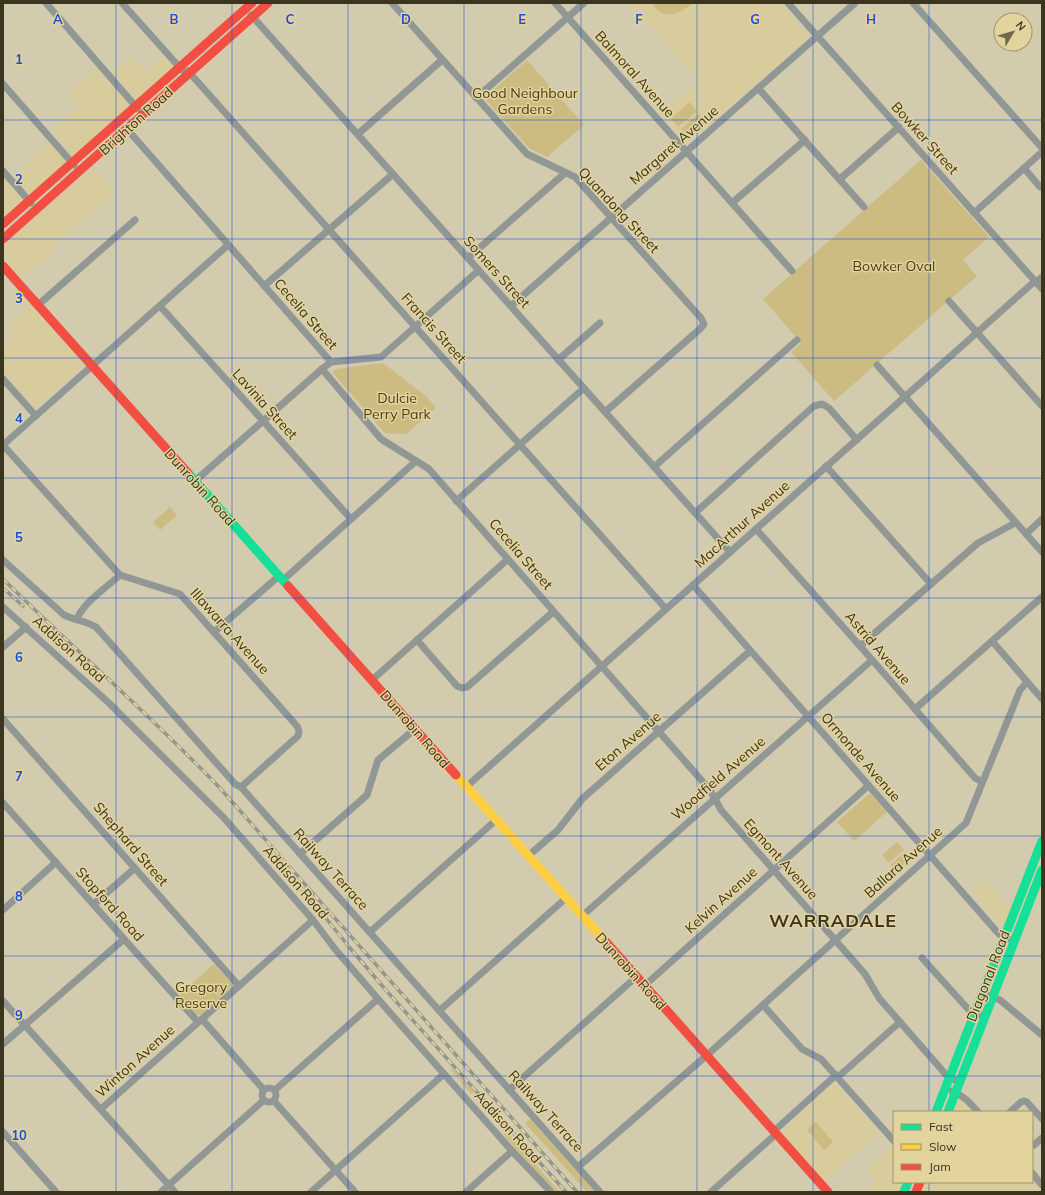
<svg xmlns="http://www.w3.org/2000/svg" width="1045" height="1195" viewBox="0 0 1045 1195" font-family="Mulish,sans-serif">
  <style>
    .built { fill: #d9cc9c }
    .green { fill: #ccbc82 }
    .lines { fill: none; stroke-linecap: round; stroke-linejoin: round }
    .street { stroke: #909794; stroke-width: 7 }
    .fast { stroke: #16e098; stroke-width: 9 }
    .slow { stroke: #ffcf43; stroke-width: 9 }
    .jam { stroke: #f24e42; stroke-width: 9 }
    .rail-casing { stroke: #94968e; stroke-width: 3.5 }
    .rail { stroke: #e3d39d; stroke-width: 2; stroke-dasharray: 6; stroke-linecap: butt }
    .grid { fill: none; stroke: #1d4ed8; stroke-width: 1; stroke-opacity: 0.55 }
    .labels { text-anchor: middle; stroke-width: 3; stroke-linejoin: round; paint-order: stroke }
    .street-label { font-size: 14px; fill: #3b341f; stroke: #e3d39d }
    .park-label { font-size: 14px; fill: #493e14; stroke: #e3d39d }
    .district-label { font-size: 18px; font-weight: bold; letter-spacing: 1px; fill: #3b341f; stroke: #e3d39d }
    .grid-label { font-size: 13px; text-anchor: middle; font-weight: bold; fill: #1d4ed8; stroke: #e3d39d; stroke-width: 3; stroke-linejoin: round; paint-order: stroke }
  </style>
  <rect width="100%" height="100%" fill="#d3cbad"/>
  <!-- built -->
  <g class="built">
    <path d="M631,3h148l30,34 -122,106 -25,-29 37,-33z"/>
    <path d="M131,56l14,16 18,-16 12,13 -36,32 -26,-29z"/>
    <path d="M96,68l35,40 -56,49 -23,-26 28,-24 -12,-15z"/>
    <path d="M50,142l18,21 -37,33 -17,-18 9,-8 -2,-2z"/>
    <path d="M93,167l21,26 -63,55 3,4 -17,15 -2,-2 -14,12 -18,-21v-10z"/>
    <path d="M3,176l22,25 -22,19z"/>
    <path d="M31,304l53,60 -48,43 -33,-38v-22l13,-12 -9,-9z"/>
    <path d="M986,881l25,29 -7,18 -32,-35z"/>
    <path d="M835,1083l44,50 -55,49 -44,-50z"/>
    <path d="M960,1099l5,3 8,10h-22l5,-12z"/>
    <path d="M893,1146l1,36h9l-4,10h-32l10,-9 -11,-13z"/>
    <path d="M1032,1179l10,13h-123l4,-10h109z"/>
  </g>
  <!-- green -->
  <g class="green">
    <path d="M652,3h41c-13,11 -30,19 -41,0z"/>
    <path d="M527,60l57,65 -37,32 -18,-9 -45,-50z"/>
    <path d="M689,102l8,9 -19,16 -7,-8z"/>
    <path d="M698,114l8,8 -18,16 -7,-9z"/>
    <path d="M921,160l68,77 -26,23 14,16 -143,125 -43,-49 10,-9 -38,-44z"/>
    <path d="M383,363l44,34 9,11 -30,26 -21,-1 -53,-61 4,-3z"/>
    <path d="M170,507l7,8 -17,15 -7,-8z"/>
    <path d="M870,793l17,19 -33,29 -17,-19z"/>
    <path d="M897,842l7,8 -16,13 -6,-8z"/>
    <path d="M905,852l6,6 -15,14 -6,-7z"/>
    <path d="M214,964l17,19v5l-30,27h-5l-17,-20z"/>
    <path d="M452,1068l22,24 -3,2 -18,-22 -2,-3z"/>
    <path d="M530,1119l65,73h-8l-62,-69z"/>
    <path d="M816,1122l17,20 -9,8 -17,-20z"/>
    <path d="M505,1131l55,61h-3l-17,-16 -35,-39 -1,-5z"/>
  </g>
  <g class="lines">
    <!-- street -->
    <g class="street">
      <path d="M46,3l92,106"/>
      <path d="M122,3l60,67"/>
      <path d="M392,3l135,151 48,23 126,141 3,6 -4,5 -95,83"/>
      <path d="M555,3l237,268"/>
      <path d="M788,3l254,286"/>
      <path d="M913,3l129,145"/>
      <path d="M251,15l479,537"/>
      <path d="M188,71l478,538"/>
      <path d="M3,84l71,81"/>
      <path d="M758,88l106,119"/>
      <path d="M476,98l108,-95"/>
      <path d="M127,129l204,233 -9,7 59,70 48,30 281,321 11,20 144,164 14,24 69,79 12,5"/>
      <path d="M358,134l84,-74"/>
      <path d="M1024,168l16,19"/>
      <path d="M3,171l28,32"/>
      <path d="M840,179l59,-52"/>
      <path d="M732,203l73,-63"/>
      <path d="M974,213l68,-61"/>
      <path d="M468,258l97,-85"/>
      <path d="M1036,282l6,-5"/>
      <path d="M264,286l129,-112"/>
      <path d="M949,301l93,105"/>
      <path d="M38,305l97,-85"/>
      <path d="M160,306l191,213"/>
      <path d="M511,306l344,-303"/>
      <path d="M558,360l42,-37"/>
      <path d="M331,362l50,-5 98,-87"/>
      <path d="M877,365l165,187"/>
      <path d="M3,379l33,37"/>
      <path d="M3,445l117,130 60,19 117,132 2,5 -1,5 -57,51"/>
      <path d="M3,445l225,-200"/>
      <path d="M826,466l105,118"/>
      <path d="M654,467l143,-127"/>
      <path d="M195,481l127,-112"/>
      <path d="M456,501l128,-113"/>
      <path d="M695,513l119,-107 8,-2 7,4 28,32"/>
      <path d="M756,529l104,117 115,132 7,4"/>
      <path d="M1026,534l16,-15"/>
      <path d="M3,560l61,55c10,5 22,6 32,12l139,157 6,3 359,405"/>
      <path d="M283,580l133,-119"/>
      <path d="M693,585l305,348 5,4 11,4"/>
      <path d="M3,607l106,96 115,115 89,102 22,29 43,50 134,152 39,41"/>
      <path d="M77,619c6,-16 30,-32 43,-44"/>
      <path d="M214,632l65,-56"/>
      <path d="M417,640l40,46 5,2 5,-1 86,-75"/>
      <path d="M992,641l50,58"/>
      <path d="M860,646l118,-103 37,-20"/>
      <path d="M3,647l23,-20"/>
      <path d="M372,680l136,-121"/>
      <path d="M915,709l127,-112"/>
      <path d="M3,719l236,267"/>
      <path d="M466,787l569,-506"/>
      <path d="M3,803l195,219"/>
      <path d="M300,854l67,-59 11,-35 37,-31"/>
      <path d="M528,856l30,-26 24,-31 168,-148"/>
      <path d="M94,904l41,-36"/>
      <path d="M3,910l53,-48"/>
      <path d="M582,916l290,-256"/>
      <path d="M370,932l126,-112"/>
      <path d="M922,958l47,52 16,7"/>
      <path d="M644,986l224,-200"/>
      <path d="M982,993l18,7 42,35"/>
      <path d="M3,1001l172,191"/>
      <path d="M763,1005l39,44 19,10 73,82"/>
      <path d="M439,1011l127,-113"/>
      <path d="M202,1019l62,71"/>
      <path d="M3,1044l121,-105"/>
      <path d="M838,1077l62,-55"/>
      <circle cx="269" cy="1095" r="7"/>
      <path d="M275,1090l103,-91"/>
      <path d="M509,1090l127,-113"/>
      <path d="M952,1091c11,4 18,12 26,21"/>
      <path d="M274,1101l81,91"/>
      <path d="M101,1109l212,-189"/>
      <path d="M1010,1112l11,-10 3,-1 3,1 15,17"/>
      <path d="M774,1131l62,-56"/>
      <path d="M3,1132l53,60"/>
      <path d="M1034,1145l8,-7"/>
      <path d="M578,1167l128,-111 260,-233 54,-133 7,-8"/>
      <path d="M1032,1173l10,12"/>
      <path d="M161,1192l103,-92"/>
      <path d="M311,1192l133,-118"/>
      <path d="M466,1192l46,-41"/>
      <path d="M711,1192l65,-58"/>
    </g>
    <!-- fast -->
    <g class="fast">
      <path d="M188,473l100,113"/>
      <path d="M936,1112l106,-271"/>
      <path d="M948,1112l94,-242"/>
      <path d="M904,1192l4,-10"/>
    </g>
    <!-- slow -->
    <path class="slow" d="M456,775l150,167"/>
    <!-- jam -->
    <g class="jam">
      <path d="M3,224l249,-221"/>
      <path d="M3,239l265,-236"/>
      <path d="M3,266l185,207"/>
      <path d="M288,586l168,189"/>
      <path d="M606,942l222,250"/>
      <path d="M916,1192l4,-10"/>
    </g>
    <!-- rail casing -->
    <g class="rail-casing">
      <g id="rail">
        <path d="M3,579c71,70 147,136 216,208l358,405"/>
        <path d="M3,588l20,18"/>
        <path d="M300,886l50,62 34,40 182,204"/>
      </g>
    </g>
    <!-- rail -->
    <use href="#rail" class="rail"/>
  </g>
  <!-- grid -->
  <path class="grid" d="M116,3v1189M232,3v1189M348,3v1189M464,3v1189M581,3v1189M697,3v1189M813,3v1189M929,3v1109M3,120h1039M3,239h1039M3,358h1039M3,478h1039M3,598h1039M3,717h1039M3,836h1039M3,956h1039M3,1076h1039M929,1182v10"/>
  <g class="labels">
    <!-- street labels -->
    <g class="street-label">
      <text transform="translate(635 74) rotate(48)" y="5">Balmoral Avenue</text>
      <text transform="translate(136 121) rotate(-42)" y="5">Brighton Road</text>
      <text transform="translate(925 138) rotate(48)" y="5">Bowker Street</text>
      <text transform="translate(674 145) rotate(-41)" y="5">Margaret Avenue</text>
      <text transform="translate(619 210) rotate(47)" y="5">Quandong Street</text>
      <text transform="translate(497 272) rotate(48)" y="5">Somers Street</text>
      <text transform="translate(306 314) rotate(49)" y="5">Cecelia Street</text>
      <text transform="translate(434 328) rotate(48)" y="5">Francis Street</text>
      <text transform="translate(265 404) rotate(48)" y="5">Lavinia Street</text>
      <text transform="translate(200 487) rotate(48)" y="5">Dunrobin Road</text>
      <text transform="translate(742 524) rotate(-42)" y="5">MacArthur Avenue</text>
      <text transform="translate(521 554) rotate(49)" y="5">Cecelia Street</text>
      <text transform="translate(230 631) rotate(48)" y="5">Illawarra Avenue</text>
      <text transform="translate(878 648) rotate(49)" y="5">Astrid Avenue</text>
      <text transform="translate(69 649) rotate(42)" y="5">Addison Road</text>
      <text transform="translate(415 729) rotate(49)" y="5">Dunrobin Road</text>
      <text transform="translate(628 741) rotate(-41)" y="5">Eton Avenue</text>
      <text transform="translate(861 757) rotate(49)" y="5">Ormonde Avenue</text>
      <text transform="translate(718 778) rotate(-41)" y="5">Woodfield Avenue</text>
      <text transform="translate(131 844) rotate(49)" y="5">Shephard Street</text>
      <text transform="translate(781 859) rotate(48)" y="5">Egmont Avenue</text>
      <text transform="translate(903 862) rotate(-42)" y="5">Ballara Avenue</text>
      <text transform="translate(331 869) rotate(48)" y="5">Railway Terrace</text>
      <text transform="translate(296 882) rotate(49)" y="5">Addison Road</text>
      <text transform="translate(721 900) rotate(-42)" y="5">Kelvin Avenue</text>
      <text transform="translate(110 904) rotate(48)" y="5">Stopford Road</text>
      <text transform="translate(631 971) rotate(48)" y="5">Dunrobin Road</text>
      <text transform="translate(988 976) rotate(-69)" y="5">Diagonal Road</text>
      <text transform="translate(135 1061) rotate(-42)" y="5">Winton Avenue</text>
      <text transform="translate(546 1111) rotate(48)" y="5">Railway Terrace</text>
      <text transform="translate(508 1127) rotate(48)" y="5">Addison Road</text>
    </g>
    <!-- park labels -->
    <g class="park-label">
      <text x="525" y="98">Good Neighbour<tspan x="525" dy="16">Gardens</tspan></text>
      <text x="894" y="271">Bowker Oval</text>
      <text x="397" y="403">Dulcie<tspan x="397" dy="16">Perry Park</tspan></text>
      <text x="201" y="992">Gregory<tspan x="201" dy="16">Reserve</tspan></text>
    </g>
    <!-- district labels -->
    <g class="district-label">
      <text x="833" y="927">WARRADALE</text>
    </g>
  </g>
  <g class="grid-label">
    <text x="58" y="24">A</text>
    <text x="174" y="24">B</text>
    <text x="290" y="24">C</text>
    <text x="406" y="24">D</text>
    <text x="522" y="24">E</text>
    <text x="639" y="24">F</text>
    <text x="755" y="24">G</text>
    <text x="871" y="24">H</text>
    <text x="19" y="64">1</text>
    <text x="19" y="184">2</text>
    <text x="19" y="303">3</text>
    <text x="19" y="423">4</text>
    <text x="19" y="542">5</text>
    <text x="19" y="662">6</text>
    <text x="19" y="781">7</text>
    <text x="19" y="901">8</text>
    <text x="19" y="1020">9</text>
    <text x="19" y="1140">10</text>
  </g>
  <!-- border -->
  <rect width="1045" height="1195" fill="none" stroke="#3b341f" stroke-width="8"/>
  <!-- legend -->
  <rect x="893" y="1111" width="140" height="72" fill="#e3d39d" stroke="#a0936b"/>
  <rect x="901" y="1124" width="20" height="6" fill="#16e098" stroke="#a0936b"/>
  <text x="929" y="1131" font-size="12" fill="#3b341f">Fast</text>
  <rect x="901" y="1144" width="20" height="6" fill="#ffcf43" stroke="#a0936b"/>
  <text x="929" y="1151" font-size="12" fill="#3b341f">Slow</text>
  <rect x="901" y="1164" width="20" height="6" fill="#f24e42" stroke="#a0936b"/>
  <text x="929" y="1171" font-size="12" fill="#3b341f">Jam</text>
  <!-- north arrow -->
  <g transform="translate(1013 32) rotate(52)"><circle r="19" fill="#e3d39d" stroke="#a0936b"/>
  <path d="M0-3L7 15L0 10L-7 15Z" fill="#706951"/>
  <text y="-6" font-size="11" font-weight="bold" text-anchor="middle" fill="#3b341f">N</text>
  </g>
</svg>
